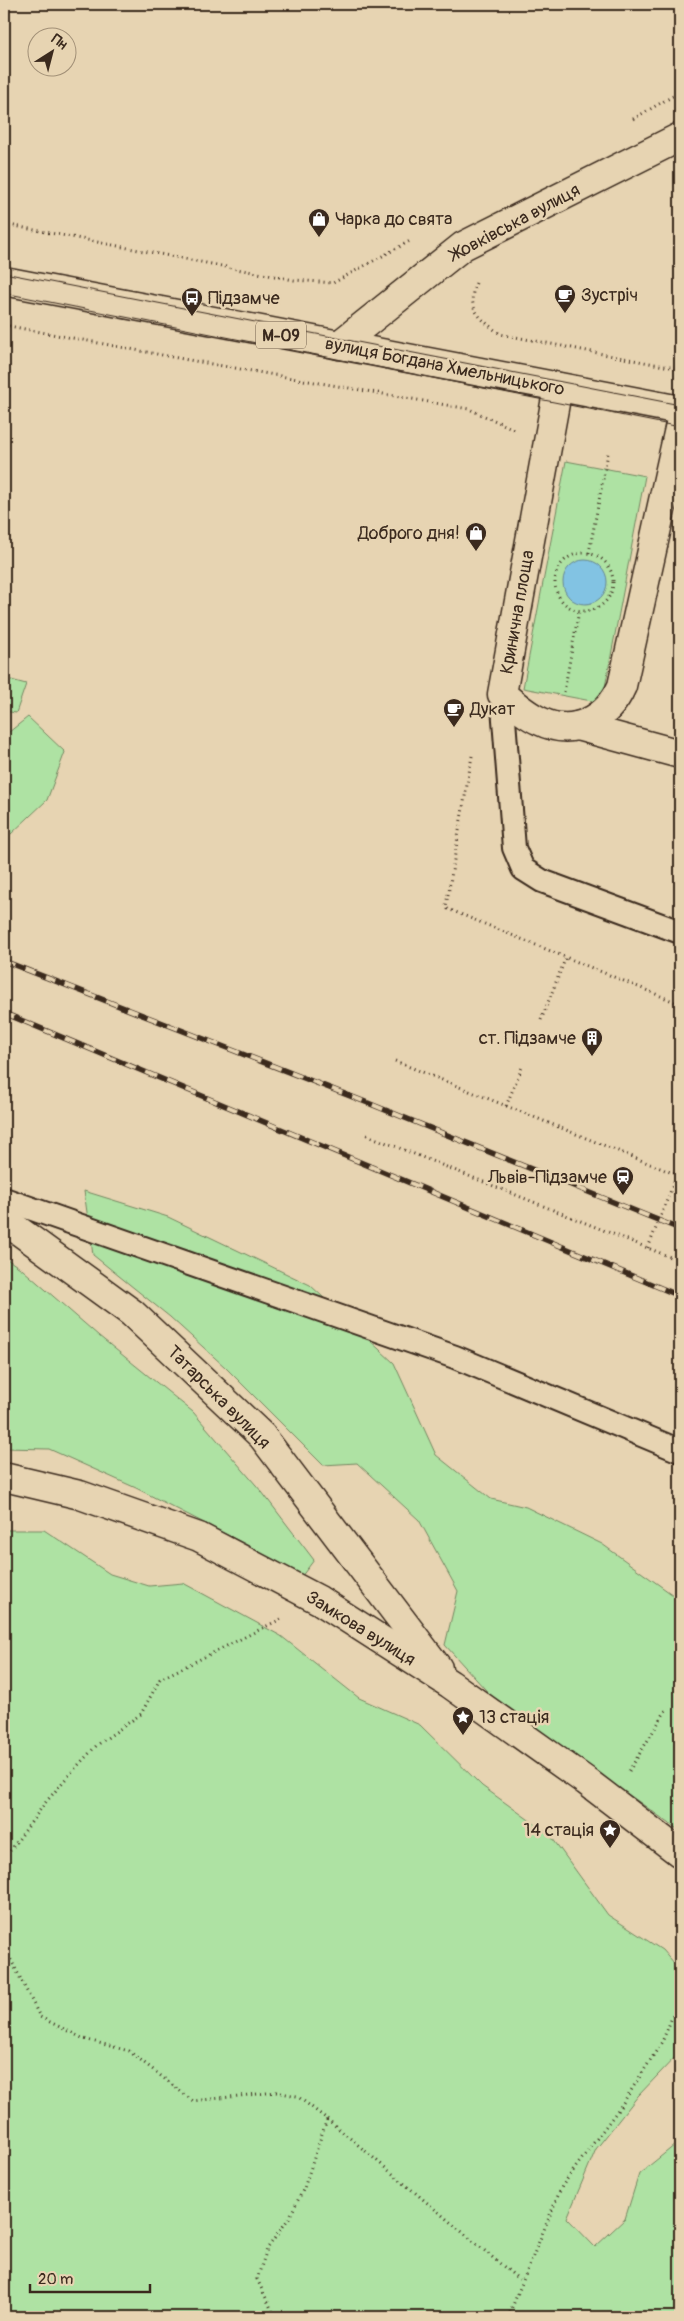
<svg xmlns="http://www.w3.org/2000/svg" width="684" height="2321" viewBox="0 0 684 2321" font-family="Pangolin,sans-serif">
  <style>
    .green { fill: #aee2a3; stroke: #748660 }
    .water { fill: #82c3e3; stroke: #668694 }
    .lines { fill: none; stroke-linecap: round; stroke-linejoin: round }
    .service-casing { stroke: #3b2a1e; stroke-width: 26 }
    .minor-casing { stroke: #3b2a1e; stroke-width: 31 }
    .tertiary-casing { stroke: #3b2a1e; stroke-width: 31 }
    .primary-casing { stroke: #3b2a1e; stroke-width: 31 }
    .path { stroke: #3b2a1e; stroke-width: 3; stroke-dasharray: 1 4; stroke-linecap: butt }
    .service { stroke: #e7d4b2; stroke-width: 22 }
    .minor { stroke: #e7d4b2; stroke-width: 28 }
    .tertiary { stroke: #e7d4b2; stroke-width: 28 }
    .primary { stroke: #e7d4b2; stroke-width: 28 }
    .tram { stroke: #3b2a1e; stroke-width: 1 }
    .rail-casing { stroke: #3b2a1e; stroke-width: 5.5 }
    .rail { stroke: #e7d4b2; stroke-width: 4; stroke-dasharray: 11; stroke-linecap: butt }
    .labels { text-anchor: middle; stroke-width: 5; stroke-linejoin: round; paint-order: stroke }
    .shield { fill: #e7d4b2; stroke: #6f5d4a; stroke-width: 1 }
    .shield-label { font-size: 16px; font-weight: bold; fill: #3b2a1e }
    .poi-label { font-size: 18px; fill: #3b2a1e; stroke: #e7d4b2; text-anchor: start }
    .street-label { font-size: 18px; fill: #3b2a1e; stroke: #e7d4b2 }
  </style>
  <rect width="100%" height="100%" fill="#e7d4b2"/>
  <filter id="ink" filterUnits="userSpaceOnUse"><feTurbulence type="fractalNoise" baseFrequency=".02" numOctaves="2"/><feDisplacementMap in="SourceGraphic" scale="10" xChannelSelector="R" yChannelSelector="G"/><feConvolveMatrix kernelMatrix="1 2 1 2 8 2 1 2 1" color-interpolation-filters="sRGB"/></filter>
  <g filter="url(#ink)">
    <!-- green -->
    <g class="green">
      <path d="M566,461l79,15 -43,227 -79,-15z"/>
      <path d="M4,678l22,6 -10,29 -12,-2z"/>
      <path d="M28,717l37,35 -18,48 -36,34h-7v-98z"/>
      <path d="M84,1191l84,26 142,68 84,78 42,92 55,44 35,8 76,37 78,56v231l-186,-132 -49,-54 13,-54 -39,-71 -62,-57 -34,2 -98,-98 -55,-50 -77,-62z"/>
      <path d="M4,1257l19,13 76,66 94,76 69,80 52,68 -16,21 -47,-34 -115,-59 -87,-39 -45,-1v-145l4,-9 -4,-2z"/>
      <path d="M4,1530h40l66,44 39,12 34,-3 98,53 78,62 61,27 62,61 68,49 58,80 54,35 18,21v76l-3,8 -39,41 -42,53 -29,69 28,29 30,-28 14,-45 41,-33v176h-676z"/>
    </g>
    <!-- water -->
    <circle class="water" cx="585" cy="582" r="22"/>
    <g class="lines">
      <!-- service casing -->
      <g class="service-casing">
        <g id="service">
          <path d="M502,694l12,154 9,21 19,12 138,51"/>
          <path d="M4,1199l451,158 225,94"/>
        </g>
      </g>
      <!-- minor casing -->
      <g class="minor-casing">
        <g id="minor">
          <path d="M558,387l-56,307c12,10 24,21 38,27 34,17 68,-3 82,-35l58,-262"/>
          <path d="M577,726l103,28"/>
          <path d="M4,1220l128,93 130,123 176,232"/>
          <path d="M4,1477l76,18 119,42 120,63 131,84 136,97 94,72"/>
        </g>
      </g>
      <!-- tertiary casing -->
      <g class="tertiary-casing">
        <path id="tertiary" d="M339,345l124,-99 217,-109"/>
      </g>
      <!-- primary casing -->
      <g class="primary-casing">
        <path id="primary" d="M4,281l676,129"/>
      </g>
      <!-- path -->
      <g class="path">
        <path d="M633,119l47,-27"/>
        <path d="M4,224l290,56 39,3 77,-42"/>
        <path d="M476,283c-11,26 5,36 24,51l180,35"/>
        <path d="M4,325l179,34 286,50 47,21"/>
        <circle cx="584" cy="582" r="29"/>
        <path d="M589,553l19,-100"/>
        <path d="M564,692l15,-81"/>
        <path d="M472,756l-26,150 2,3 232,95"/>
        <path d="M541,1020l25,-63"/>
        <path d="M395,1061l285,115"/>
        <path d="M506,1106l17,-41"/>
        <path d="M367,1135l313,126"/>
        <path d="M648,1248l29,-73"/>
        <path d="M629,1771l39,-64"/>
        <path d="M4,1859l42,-57 22,-26 29,-31 44,-31 19,-35 121,-60"/>
        <path d="M4,1946l36,71 44,22 45,12 64,50 83,-9 21,4 30,23 -23,69 -15,30 -22,31 -10,30 18,38"/>
        <path d="M327,2119l195,163"/>
        <path d="M508,2317l54,-131 61,-83 39,-61 18,-44"/>
      </g>
      <!-- service -->
      <use href="#service" class="service"/>
      <!-- minor -->
      <use href="#minor" class="minor"/>
      <!-- tertiary -->
      <use href="#tertiary" class="tertiary"/>
      <!-- primary -->
      <use href="#primary" class="primary"/>
      <!-- tram -->
      <g class="tram">
        <path d="M4,273l676,132"/>
        <path d="M4,293l676,134"/>
      </g>
      <!-- rail casing -->
      <g class="rail-casing">
        <g id="rail">
          <path d="M4,961l364,142 312,126"/>
          <path d="M4,1013l676,283"/>
        </g>
      </g>
      <!-- rail -->
      <use href="#rail" class="rail"/>
    </g>
  </g>
  <!-- icons -->
  <defs>
    <g id="shop-pin" transform="scale(1.125)"><path d="M0 17L-7.5 6A9.5 9.5 0 1 1 7.5 6Z" fill="#3b2a1e" stroke="#e7d4b2"/><path d="M-5-2.5h2.3a2.7 3.5 0 0 1 5.4 0H5L5.5 6h-11ZM-1.5-2.5h3a1.5 2.3 0 0 0-3 0Z" fill="#fff"/></g>
    <g id="cafe-pin" transform="scale(1.125)"><path d="M0 17L-7.5 6A9.5 9.5 0 1 1 7.5 6Z" fill="#3b2a1e" stroke="#e7d4b2"/><path d="M-5.5-4.5H6V0H3Q3 3.5 0 3.5H-2.5Q-5.5 3.5-5.5 0ZM3-3.2v2h1.7v-2ZM-6 4.5H4V6H-6Z" fill="#fff"/></g>
    <g id="bus-pin" transform="scale(1.125)"><path d="M0 17L-7.5 6A9.5 9.5 0 1 1 7.5 6Z" fill="#3b2a1e" stroke="#e7d4b2"/><path d="M-5-6H5V4H4V6H2V4H-2V6H-4V4H-5ZM-3.5-4V0h7V-4ZM-3.5 1.2v1.5H-2V1.2ZM2 1.2v1.5H3.5V1.2Z" fill="#fff"/></g>
    <g id="building-pin" transform="scale(1.125)"><path d="M0 17L-7.5 6A9.5 9.5 0 1 1 7.5 6Z" fill="#3b2a1e" stroke="#e7d4b2"/><path d="M-4-6H4V6H1V3H-1V6H-4ZM-2.5-4.3h1.7v1.8h-1.7ZM.8-4.3h1.7v1.8H.8ZM-2.5-1h1.7V.8h-1.7ZM.8-1h1.7V.8H.8Z" fill="#fff"/></g>
    <g id="station-pin" transform="scale(1.125)"><path d="M0 17L-7.5 6A9.5 9.5 0 1 1 7.5 6Z" fill="#3b2a1e" stroke="#e7d4b2"/><path d="M-3-6H3Q5-6 5-4V2Q5 4 3 4L4.5 6H3L1.5 4h-3L-3 6H-4.5L-3 4Q-5 4-5 2V-4Q-5-6-3-6ZM-3.5-4v3h7v-3ZM-3.5 1v1.5H-2V1ZM2 1v1.5H3.5V1Z" fill="#fff"/></g>
    <g id="sight-pin" transform="scale(1.125)"><path d="M0 17L-7.5 6A9.5 9.5 0 1 1 7.5 6Z" fill="#3b2a1e" stroke="#e7d4b2"/><path d="M0-6L1.8-2.2L6-1.7L2.9 1.2L3.7 5.4L0 3.3L-3.7 5.4L-2.9 1.2L-6-1.7L-1.8-2.2Z" fill="#fff"/></g>
  </defs>
  <g fill-rule="evenodd">
    <use href="#shop-pin" x="319" y="219"/>
    <use href="#cafe-pin" x="565" y="295"/>
    <use href="#bus-pin" x="192" y="298"/>
    <use href="#shop-pin" x="476" y="533"/>
    <use href="#cafe-pin" x="454" y="709"/>
    <use href="#building-pin" x="592" y="1038"/>
    <use href="#station-pin" x="623" y="1177"/>
    <use href="#sight-pin" x="463" y="1717"/>
    <use href="#sight-pin" x="610" y="1830"/>
  </g>
  <g class="labels">
    <!-- shield labels -->
    <rect class="shield" x="256" y="321.5" width="50" height="27" rx="4"/>
    <g class="shield-label">
      <text x="281" y="341">М-09</text>
    </g>
    <!-- poi labels -->
    <g class="poi-label">
      <text x="335" y="225">Чарка до святa</text>
      <text x="581" y="301">Зустріч</text>
      <text x="208" y="304">Підзамче</text>
      <text x="460" y="539" text-anchor="end">Доброго дня!</text>
      <text x="470" y="715">Дукат</text>
      <text x="576" y="1044" text-anchor="end">ст. Підзамче</text>
      <text x="607" y="1183" text-anchor="end">Львів-Підзамче</text>
      <text x="479" y="1723">13 стація</text>
      <text x="594" y="1836" text-anchor="end">14 стація</text>
    </g>
    <!-- street labels -->
    <g class="street-label">
      <text transform="translate(515 222) rotate(-28)" y="6">Жовківська вулиця</text>
      <text transform="translate(445 366) rotate(11)" y="6">вулиця Богдана Хмельницького</text>
      <text transform="translate(517 612) rotate(-80)" y="6">Кринична площа</text>
      <text transform="translate(219 1397) rotate(45)" y="6">Татарська вулиця</text>
      <text transform="translate(361 1628) rotate(32)" y="6">Замкова вулиця</text>
    </g>
  </g>
  <!-- margin -->
  <rect width="684" height="2321" fill="none" stroke="#e7d4b2" stroke-width="20"/>
  <rect x="10" y="10" width="664" height="2301" fill="none" stroke="#3b2a1e" stroke-width="2" filter="url(#ink)"/>
  <!-- north arrow -->
  <g transform="translate(52 52) rotate(36)"><circle r="24" fill="#e7d4b2" stroke="#a29077"/>
  <path d="M0-4L9 19L0 12L-9 19Z" fill="#3b2a1e"/>
  <text y="-8" font-size="14" font-weight="bold" text-anchor="middle" fill="#3b2a1e">Пн</text>
  </g>
  <!-- scale -->
  <path d="M30 2284v8h120v-8" fill="none" stroke="#3b2a1e" stroke-width="2.5"/>
  <text x="38" y="2284" font-size="15" fill="#3b2a1e" stroke="#e7d4b2" stroke-width="4" paint-order="stroke">20 m</text>
</svg>
